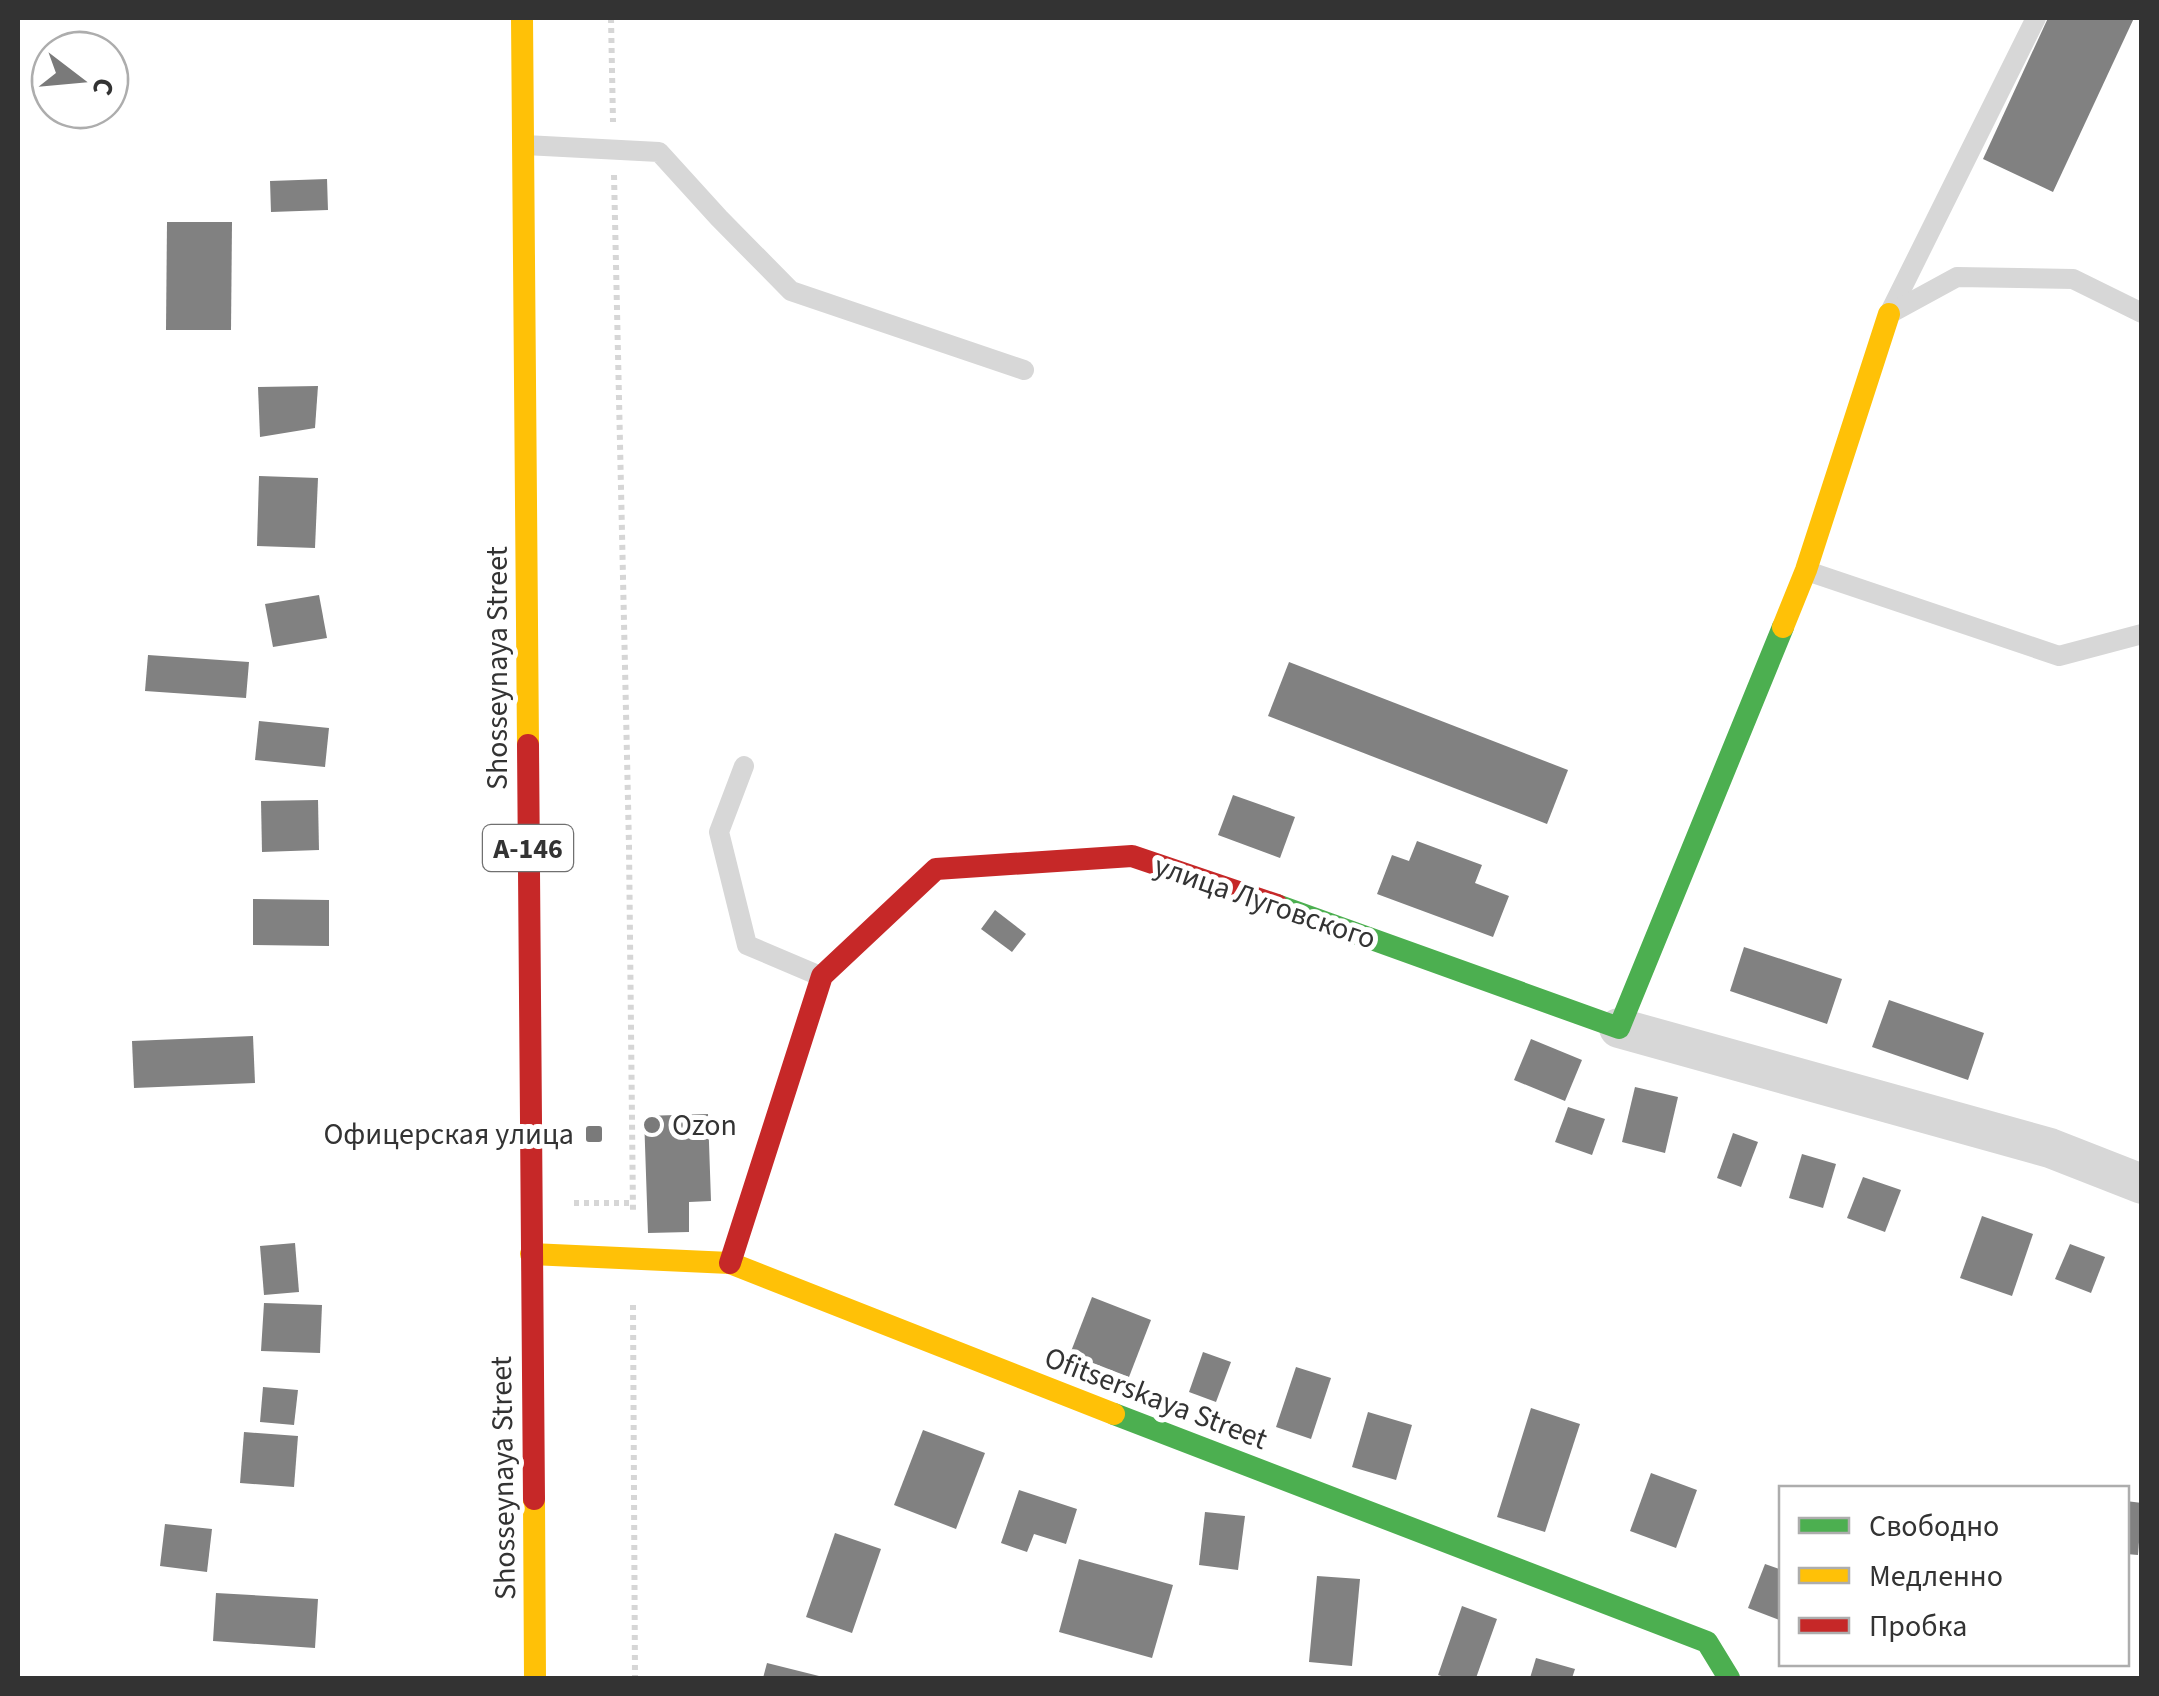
<svg xmlns="http://www.w3.org/2000/svg" width="2159" height="1696" viewBox="0 0 2159 1696" font-family="'Source Sans 3',sans-serif">
  <style>
    .building { fill: #818181 }
    .lines { fill: none; stroke-linecap: round; stroke-linejoin: round }
    .path { stroke: #d6d6d6; stroke-width: 6; stroke-dasharray: 5 5; stroke-linecap: butt }
    .lane { stroke: #d7d7d7; stroke-width: 20 }
    .street { stroke: #d7d7d7; stroke-width: 40 }
    .fast { stroke: #4caf50; stroke-width: 22 }
    .slow { stroke: #ffc107; stroke-width: 22 }
    .jam { stroke: #c62828; stroke-width: 22 }
    .poi-dot { fill: #7a7a7a; stroke: #fff; stroke-width: 4 }
    .labels { text-anchor: middle; stroke-width: 10; stroke-linejoin: round; paint-order: stroke }
    .shield { fill: #fff; stroke: #707070; stroke-width: 2.5 }
    .shield-label { font-size: 28px; font-weight: bold; fill: #333 }
    .street-label { font-size: 30px; fill: #333; stroke: #fff }
    .poi-label { font-size: 30px; fill: #333; stroke: #fff; text-anchor: start }
  </style>
  <rect width="100%" height="100%" fill="#fff"/>
  <!-- building -->
  <g class="building">
    <path d="M2048,18h86l-81,174 -70,-33z"/>
    <path d="M327,179l1,31 -57,2 -1,-31z"/>
    <path d="M167,222h65l-1,108h-65z"/>
    <path d="M318,386l-3,42 -55,9 -2,-50z"/>
    <path d="M259,476l59,2 -3,70 -58,-2z"/>
    <path d="M319,595l8,43 -54,9 -8,-43z"/>
    <path d="M148,655l101,7 -3,36 -101,-7z"/>
    <path d="M1289,662l279,108 -21,54 -279,-108z"/>
    <path d="M259,721l70,7 -4,39 -70,-7z"/>
    <path d="M1233,795l62,22 -15,41 -62,-23z"/>
    <path d="M318,800l1,50 -57,2 -1,-51z"/>
    <path d="M1417,841l65,24 -7,18 34,13 -16,41 -116,-43 15,-39 17,6z"/>
    <path d="M253,899l76,1v46l-76,-1z"/>
    <path d="M995,910l31,24 -14,18 -31,-23z"/>
    <path d="M1744,947l98,32 -15,45 -97,-33z"/>
    <path d="M1889,1000l95,33 -16,47 -96,-33z"/>
    <path d="M253,1036l2,47 -121,5 -2,-47z"/>
    <path d="M1531,1039l51,21 -17,41 -51,-21z"/>
    <path d="M1635,1087l43,10 -13,56 -43,-11z"/>
    <path d="M1568,1107l37,12 -13,36 -37,-13z"/>
    <path d="M708,1114l3,87 -22,1v30l-41,1 -4,-117z"/>
    <path d="M1733,1133l25,9 -17,45 -24,-9z"/>
    <path d="M1802,1154l34,10 -13,44 -34,-10z"/>
    <path d="M1863,1177l38,13 -16,42 -38,-14z"/>
    <path d="M1982,1216l51,18 -21,62 -52,-18z"/>
    <path d="M295,1243l4,49 -35,3 -4,-49z"/>
    <path d="M2070,1244l35,13 -14,36 -36,-14z"/>
    <path d="M1092,1297l59,23 -22,57 -59,-23z"/>
    <path d="M264,1303l58,2 -2,48 -59,-2z"/>
    <path d="M1203,1352l28,10 -15,40 -27,-10z"/>
    <path d="M1296,1367l35,11 -20,61 -35,-12z"/>
    <path d="M263,1387l35,3 -4,35 -34,-3z"/>
    <path d="M1531,1408l49,16 -35,108 -48,-15z"/>
    <path d="M1368,1412l44,13 -16,55 -44,-13z"/>
    <path d="M923,1430l62,23 -29,76 -62,-24z"/>
    <path d="M244,1432l54,4 -4,51 -54,-4z"/>
    <path d="M1651,1473l46,17 -21,58 -46,-17z"/>
    <path d="M1019,1490l58,19 -11,35 -32,-10 -7,18 -26,-9z"/>
    <path d="M2126,1501l16,2 -4,52 -12,-1z"/>
    <path d="M1205,1512l40,4 -7,54 -39,-5z"/>
    <path d="M165,1524l47,5 -5,43 -47,-6z"/>
    <path d="M835,1533l46,16 -29,84 -46,-16z"/>
    <path d="M1079,1559l94,26 -21,73 -93,-26z"/>
    <path d="M1765,1564l17,6v51l-34,-13z"/>
    <path d="M1317,1576l43,3 -8,87 -43,-4z"/>
    <path d="M216,1593l102,6 -3,49 -102,-7z"/>
    <path d="M1462,1606l35,13 -21,59h-28l-10,-3z"/>
    <path d="M1536,1658l39,11 -3,9h-42z"/>
    <path d="M767,1663l56,14v1h-60z"/>
  </g>
  <g class="lines">
    <!-- path -->
    <g class="path">
      <path d="M611,18l2,104"/>
      <path d="M614,175l15,671 4,366"/>
      <path d="M574,1203h59"/>
      <path d="M633,1305l2,373"/>
    </g>
    <!-- lane -->
    <g class="lane">
      <path d="M525,145l134,7 60,66 72,73 233,79"/>
      <path d="M1890,312l146,-294"/>
      <path d="M1891,313l66,-36 116,2 69,34"/>
      <path d="M1807,571l252,85 83,-22"/>
      <path d="M744,766l-25,66 28,113 73,31"/>
    </g>
    <!-- street -->
    <path class="street" d="M1619,1028l431,120 92,36"/>
    <!-- fast -->
    <g class="fast">
      <path d="M1277,905l342,123 164,-401"/>
      <path d="M1114,1414l593,228 22,36"/>
    </g>
    <!-- slow -->
    <g class="slow">
      <path d="M522,18l6,727"/>
      <path d="M1783,627l23,-57 83,-256"/>
      <path d="M531,1254l199,9 384,151"/>
      <path d="M534,1499l1,179"/>
    </g>
    <!-- jam -->
    <g class="jam">
      <path d="M528,745l6,754"/>
      <path d="M730,1263l92,-287 114,-107 196,-13 145,49"/>
    </g>
  </g>
  <!-- markers -->
  <g class="poi-dot">
    <circle cx="652" cy="1125" r="10"/>
    <rect x="584" y="1124" width="20" height="20" rx="5"/>
  </g>
  <g class="labels">
    <!-- shield labels -->
    <rect class="shield" x="483" y="825" width="90" height="46" rx="8"/>
    <g class="shield-label">
      <text x="528" y="858">А-146</text>
    </g>
    <!-- street labels -->
    <g class="street-label">
      <text transform="translate(497 668) rotate(-90)" y="10">Shosseynaya Street</text>
      <text transform="translate(1265 902) rotate(19)" y="10">улица Луговского</text>
      <text transform="translate(1156 1398) rotate(21)" y="10">Ofitserskaya Street</text>
      <text transform="translate(503 1478) rotate(-91)" y="10">Shosseynaya Street</text>
    </g>
    <!-- poi labels -->
    <g class="poi-label">
      <text x="672" y="1135">Ozon</text>
      <text x="574" y="1144" text-anchor="end">Офицерская улица</text>
    </g>
  </g>
  <!-- border -->
  <rect width="2159" height="1696" fill="none" stroke="#333333" stroke-width="40"/>
  <!-- legend -->
  <rect x="1779" y="1486" width="350" height="180" fill="#ffffff" stroke="#adadad" stroke-width="2.5"/>
  <rect x="1799" y="1518" width="50" height="15" fill="#4caf50" stroke="#adadad" stroke-width="2.5"/>
  <text x="1869" y="1536" font-size="30" fill="#333333">Свободно</text>
  <rect x="1799" y="1568" width="50" height="15" fill="#ffc107" stroke="#adadad" stroke-width="2.5"/>
  <text x="1869" y="1586" font-size="30" fill="#333333">Медленно</text>
  <rect x="1799" y="1618" width="50" height="15" fill="#c62828" stroke="#adadad" stroke-width="2.5"/>
  <text x="1869" y="1636" font-size="30" fill="#333333">Пробка</text>
  <!-- north arrow -->
  <g transform="translate(80 80) rotate(106)"><circle r="48" fill="#ffffff" stroke="#adadad" stroke-width="2.5"/>
  <path d="M0-8L18 38L0 25L-18 38Z" fill="#7a7a7a"/>
  <text y="-15" font-size="28" font-weight="bold" text-anchor="middle" fill="#333333">С</text>
  </g>
</svg>
